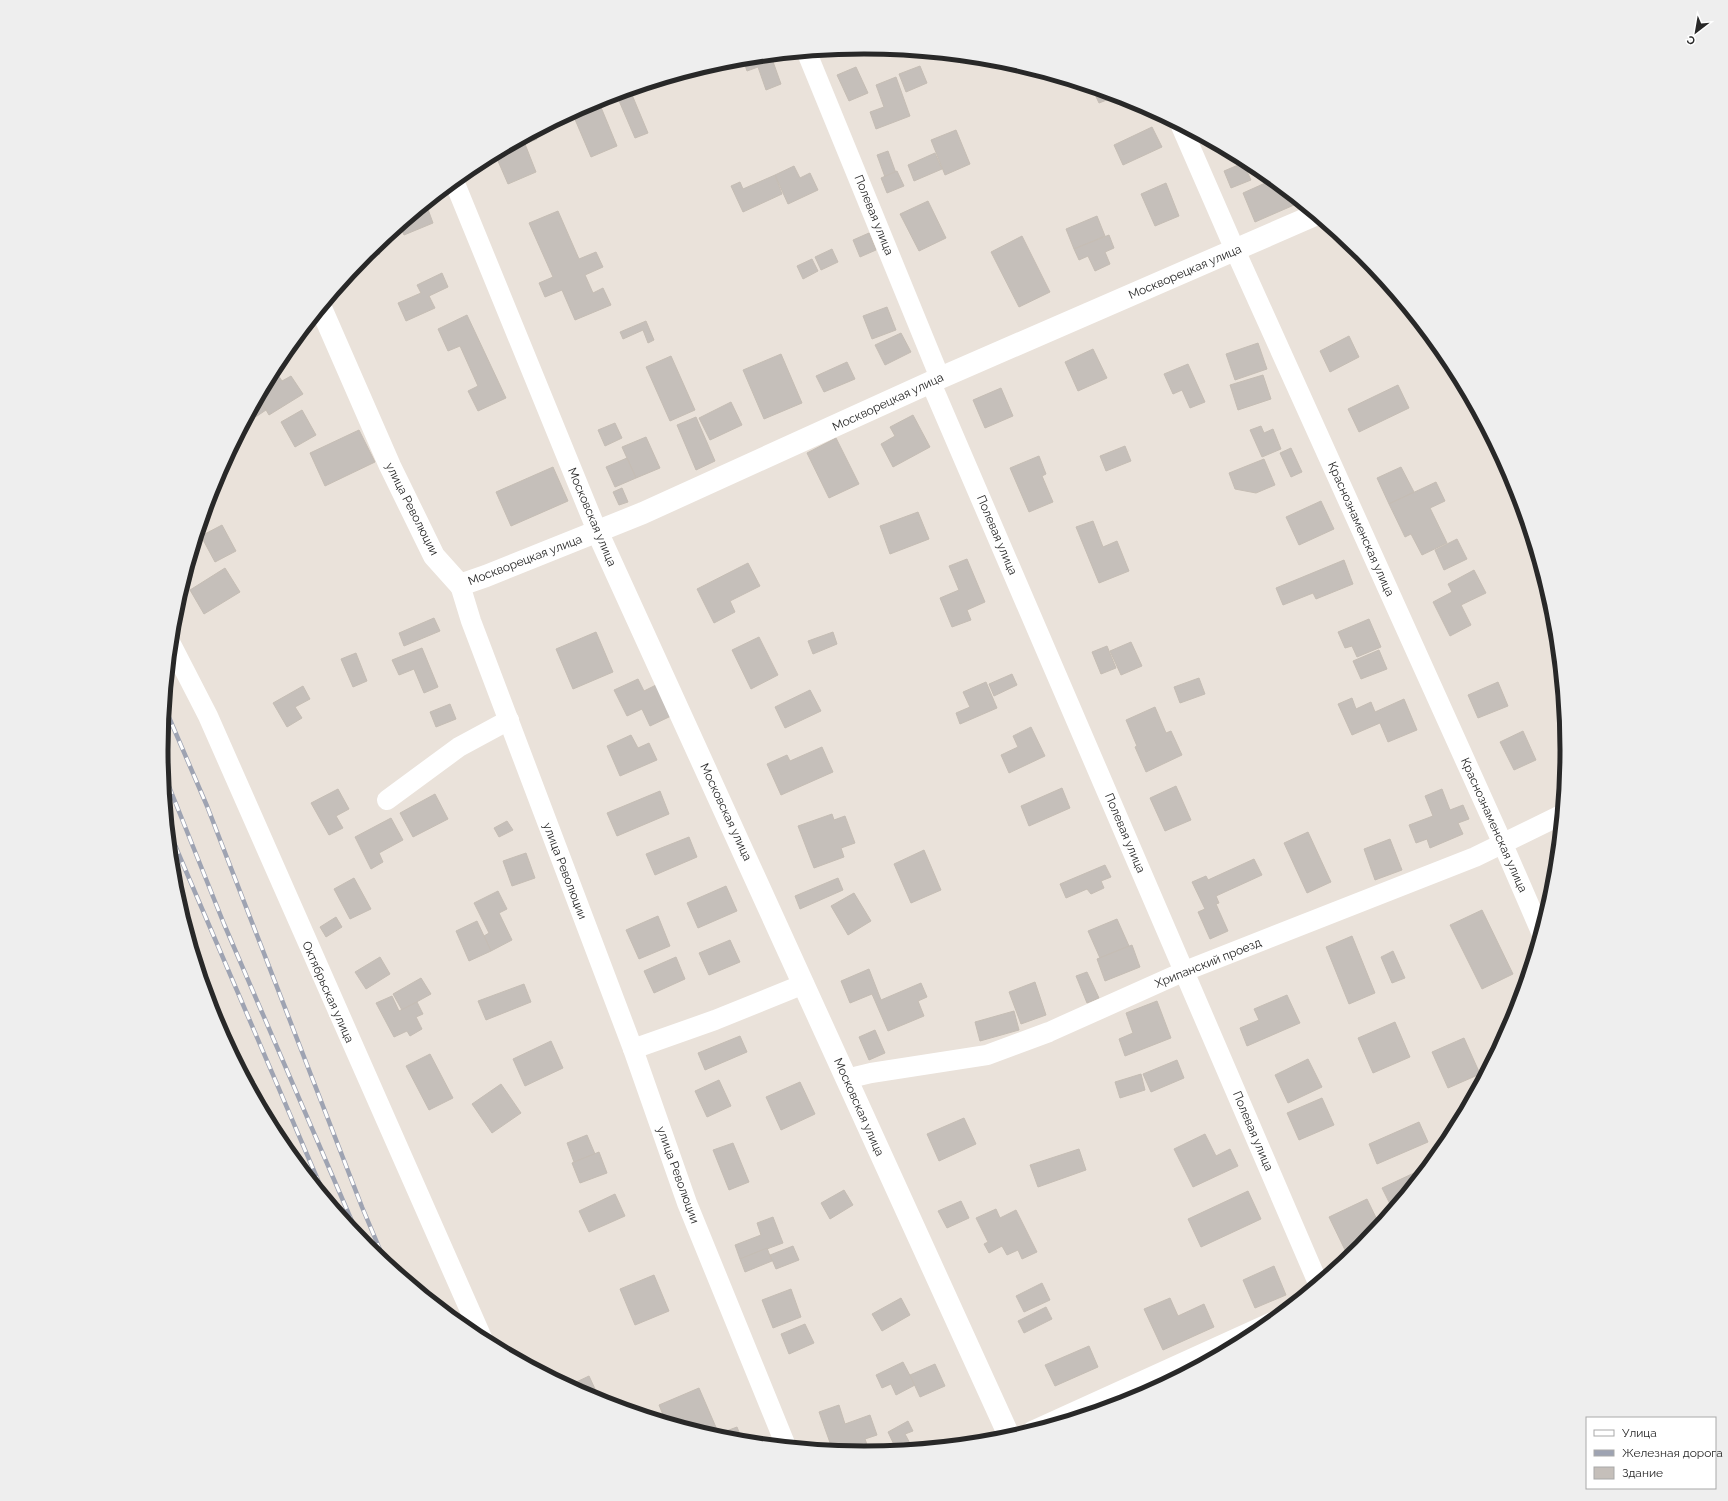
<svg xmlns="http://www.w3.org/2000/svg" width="1728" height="1501" viewBox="0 0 1728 1501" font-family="Raleway,sans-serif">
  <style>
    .building { fill: #c5bfba; stroke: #c5bdb4 }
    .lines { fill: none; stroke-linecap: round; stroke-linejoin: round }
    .minor { stroke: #fff; stroke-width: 20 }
    .tertiary { stroke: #fff; stroke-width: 22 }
    .rail-casing { stroke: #9ea3b2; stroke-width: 4.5 }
    .rail { stroke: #fff; stroke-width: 3; stroke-dasharray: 9; stroke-linecap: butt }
    .labels { text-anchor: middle; stroke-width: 4; stroke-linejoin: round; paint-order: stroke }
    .street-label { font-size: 12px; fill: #282828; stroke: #fff }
    .rim { fill: none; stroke: #282828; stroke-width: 5 }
  </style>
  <rect width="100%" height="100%" fill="#eae2da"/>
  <!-- building -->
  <g class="building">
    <path d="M771,56l10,28 -15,6 -8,-23 -11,4 -4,-12z"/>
    <path d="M920,66l7,17 -21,9 -7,-18z"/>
    <path d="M856,67l12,26 -19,8 -12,-26z"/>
    <path d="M896,77l14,39 -34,13 -6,-17 14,-5 -8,-22z"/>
    <path d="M1092,88l25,8 -18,7z"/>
    <path d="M630,90l18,43 -13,5 -18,-42z"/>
    <path d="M598,100l19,46 -26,11 -17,-40 17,-7 -2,-6z"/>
    <path d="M1152,127l10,20 -39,18 -9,-20z"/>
    <path d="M956,130l14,34 -25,11 -14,-35z"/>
    <path d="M535,133l2,6 -12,5 11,28 -28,12 -13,-30z"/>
    <path d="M888,151l8,22 -11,4 -8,-22z"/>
    <path d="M935,153l7,16 -28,12 -6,-16z"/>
    <path d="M1243,163l8,17 -20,8 -7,-17z"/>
    <path d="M794,166l6,12 10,-5 8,17 -30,14 -13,-29z"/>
    <path d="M897,171l7,15 -17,7 -6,-15z"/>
    <path d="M775,175l7,19 -39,18 -12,-26 9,-4 3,7z"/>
    <path d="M1272,180l6,12 6,-3 5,4 5,12 -39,17 -12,-29z"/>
    <path d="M1166,183l13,33 -24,10 -14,-32z"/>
    <path d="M928,201l18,37 -27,13 -19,-37z"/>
    <path d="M426,204l7,19 -29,12 -4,-9z"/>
    <path d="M558,211l21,48 17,-7 7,15 -18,8 8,18 10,-5 8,17 -36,15 -13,-30 -17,7 -6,-14 14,-6 -24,-54z"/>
    <path d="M1097,216l8,20 -31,13 -8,-20z"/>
    <path d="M869,233l7,17 -16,7 -7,-17z"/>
    <path d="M1109,235l5,13 -9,4 5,12 -15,7 -7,-15 -9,4 -5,-11z"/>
    <path d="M1022,236l28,56 -31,15 -28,-55z"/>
    <path d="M376,245l4,9 -22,10 9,-11z"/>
    <path d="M832,249l6,13 -17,8 -6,-13z"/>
    <path d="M812,259l6,12 -15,8 -6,-13z"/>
    <path d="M442,273l6,14 -19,9 6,12 -29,13 -8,-18 23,-10 -4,-8z"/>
    <path d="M887,307l9,23 -24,9 -9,-23z"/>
    <path d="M467,315l39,83 -28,13 -10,-20 10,-5 -18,-40 -12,5 -10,-22z"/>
    <path d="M646,321l8,19 -6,3 -5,-13 -20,9 -3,-7z"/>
    <path d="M901,333l10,19 -26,13 -10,-20z"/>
    <path d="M1349,336l10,21 -29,15 -10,-21z"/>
    <path d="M1258,343l9,26 -32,11 -9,-26z"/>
    <path d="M1093,349l14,29 -29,13 -13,-29z"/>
    <path d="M781,354l21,49 -38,16 -21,-49z"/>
    <path d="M671,356l24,54 -25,11 -24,-54z"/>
    <path d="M847,362l8,17 -31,13 -8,-16z"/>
    <path d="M1188,364l17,38 -15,6 -8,-18 -9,4 -9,-20z"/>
    <path d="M274,369l8,12 9,-5 12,18 -34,21 -10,-17z"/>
    <path d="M1263,375l8,24 -33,11 -8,-25z"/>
    <path d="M1398,385l11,23 -50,24 -11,-23z"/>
    <path d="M1001,388l12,28 -28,12 -12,-28z"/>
    <path d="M258,398l8,12 -21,14z"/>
    <path d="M731,402l11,23 -32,15 -11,-22z"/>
    <path d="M302,410l14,25 -21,12 -14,-25z"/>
    <path d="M913,415l17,32 -37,20 -12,-23 14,-8 -5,-9z"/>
    <path d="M696,417l19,44 -19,9 -19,-45z"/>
    <path d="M615,423l7,15 -17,8 -7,-16z"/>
    <path d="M1261,426l3,7 9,-4 8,20 -19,8 -12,-27z"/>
    <path d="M359,430l16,32 -50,24 -15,-33z"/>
    <path d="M646,437l14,31 -24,10 -14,-31z"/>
    <path d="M836,438l23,46 -30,14 -22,-45z"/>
    <path d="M1125,446l6,15 -25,10 -6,-15z"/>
    <path d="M1291,448l11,24 -11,5 -11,-24z"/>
    <path d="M1039,456l7,18 -4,2 11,26 -24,10 -19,-44z"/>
    <path d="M627,458l9,20 -21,9 -9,-20z"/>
    <path d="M1264,459l11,26 -19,8 -21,-4 -6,-16z"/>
    <path d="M553,467l15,34 -57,25 -15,-34z"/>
    <path d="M1401,467l13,25 -25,12 -12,-26z"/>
    <path d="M1436,482l9,19 -15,7 17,35 -25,12 -11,-21 -6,3 -16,-33z"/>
    <path d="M622,488l6,14 -9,3 -6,-13z"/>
    <path d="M1321,501l13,28 -35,16 -13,-28z"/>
    <path d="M918,512l11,27 -39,15 -10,-28z"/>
    <path d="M1093,521l10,26 14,-6 12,30 -30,12 -23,-56z"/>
    <path d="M222,525l14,26 -21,11 -14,-26z"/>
    <path d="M1457,539l10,20 -23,11 -9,-20z"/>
    <path d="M967,559l18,43 -18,8 4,10 -19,7 -12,-29 19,-8 -10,-24z"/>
    <path d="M1344,560l9,24 -37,15 -3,-6 -30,12 -7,-17z"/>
    <path d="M748,563l12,23 -30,15 5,11 -21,11 -17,-34z"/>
    <path d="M225,568l15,24 -36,22 -14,-24z"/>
    <path d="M1474,570l12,23 -25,12 10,20 -21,11 -17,-34 19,-10 -4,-8z"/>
    <path d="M434,618l6,13 -36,15 -5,-13z"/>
    <path d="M1369,619l12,28 -24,10 -5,-11 -7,2 -7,-16z"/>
    <path d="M596,632l17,40 -40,17 -17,-40z"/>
    <path d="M833,632l4,12 -24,10 -5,-13z"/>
    <path d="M759,637l19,38 -27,14 -19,-39z"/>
    <path d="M1131,642l11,24 -21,9 -11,-24z"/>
    <path d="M1107,646l9,22 -15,6 -9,-22z"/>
    <path d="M422,648l16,39 -14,6 -10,-24 -15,6 -7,-15z"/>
    <path d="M1379,650l8,19 -26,10 -8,-18z"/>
    <path d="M356,653l11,28 -14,6 -12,-28z"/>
    <path d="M1012,674l5,11 -23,11 -5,-12z"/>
    <path d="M1199,678l6,16 -25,9 -6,-16z"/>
    <path d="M638,679l6,12 12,-6 15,31 -21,10 -8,-17 -15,7 -13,-26z"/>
    <path d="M986,682l11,26 -37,16 -4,-11 14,-6 -7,-15z"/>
    <path d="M1498,682l10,24 -30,12 -10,-23z"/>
    <path d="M303,686l7,13 -15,8 7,11 -15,9 -14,-24z"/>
    <path d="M810,690l11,21 -36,17 -10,-21z"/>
    <path d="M1352,698l4,11 15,-7 4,10 29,-13 13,31 -29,12 -8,-19 -28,12 -14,-31z"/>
    <path d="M450,704l6,15 -20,8 -6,-15z"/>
    <path d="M1155,707l11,26 5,-2 11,24 -36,17 -11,-25 2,-1 -11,-26z"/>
    <path d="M1031,727l14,29 -36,17 -8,-18 17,-8 -5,-11z"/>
    <path d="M1523,731l13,29 -22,10 -14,-28z"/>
    <path d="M631,735l7,13 11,-5 8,17 -37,16 -13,-30z"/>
    <path d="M822,747l11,25 -52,23 -14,-31 20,-9 3,6z"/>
    <path d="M1176,786l15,34 -26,11 -15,-33z"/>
    <path d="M1062,788l8,20 -41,18 -8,-20z"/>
    <path d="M338,789l11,20 -13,7 7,12 -14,7 -18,-32z"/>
    <path d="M1442,789l8,21 13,-5 6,14 -11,4 5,11 -33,14 -3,-9 -11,4 -7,-18 24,-9 -8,-20z"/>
    <path d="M660,791l9,23 -52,22 -10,-23z"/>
    <path d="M435,794l13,25 -35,18 -13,-24z"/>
    <path d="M832,814l2,6 11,-4 10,27 -14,5 3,9 -30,11 -16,-42z"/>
    <path d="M391,818l12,22 -24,13 4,9 -12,7 -16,-32z"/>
    <path d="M507,821l6,9 -14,7 -5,-9z"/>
    <path d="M1308,832l23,50 -24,11 -23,-50z"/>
    <path d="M689,837l8,20 -42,18 -9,-21z"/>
    <path d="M1390,839l12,31 -27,10 -11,-31z"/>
    <path d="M924,850l17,40 -30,13 -17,-39z"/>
    <path d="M526,853l9,25 -23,8 -9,-25z"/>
    <path d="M1254,859l8,16 -46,21 3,7 -3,1 12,27 -18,8 -12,-27 7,-3 -13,-27 14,-6 2,4z"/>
    <path d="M1105,865l6,12 -10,4 3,7 -13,6 -4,-5 -21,9 -6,-14z"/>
    <path d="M354,878l17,31 -21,10 -16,-30z"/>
    <path d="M838,878l5,12 -43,19 -5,-13z"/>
    <path d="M726,886l11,25 -39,17 -11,-25z"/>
    <path d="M498,891l9,18 -8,4 13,27 -21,11 -7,-15 5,-3 -15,-30z"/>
    <path d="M854,893l17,28 -23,14 -17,-29z"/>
    <path d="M1482,910l31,64 -31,15 -32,-64z"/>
    <path d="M658,916l12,30 -31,13 -13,-29z"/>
    <path d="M336,917l6,10 -16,10 -6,-10z"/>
    <path d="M1117,919l12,27 -29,12 -12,-27z"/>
    <path d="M477,921l14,30 -22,10 -13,-30z"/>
    <path d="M1352,936l23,57 -26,11 -23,-57z"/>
    <path d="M730,940l10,22 -31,13 -10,-22z"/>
    <path d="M1132,945l8,22 -35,14 -8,-22z"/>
    <path d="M1393,951l12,27 -13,5 -11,-26z"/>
    <path d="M380,957l10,17 -24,15 -11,-17z"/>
    <path d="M676,957l9,22 -31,14 -10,-22z"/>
    <path d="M869,969l12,31 40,-17 6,14 -9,4 6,15 -36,15 -16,-37 -22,9 -9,-22z"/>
    <path d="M1087,972l12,26 -12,5 -11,-27z"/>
    <path d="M421,978l10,16 -29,16 -9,-16z"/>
    <path d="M1035,982l11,33 -25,9 -12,-32z"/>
    <path d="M524,984l7,18 -45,18 -8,-19z"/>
    <path d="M1287,995l13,28 -53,23 -7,-18 19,-8 -5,-11z"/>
    <path d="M392,996l7,15 18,-9 6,12 -7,3 6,12 -12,7 -3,-5 -13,6 -18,-34z"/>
    <path d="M1157,1001l14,37 -46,18 -6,-17 14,-6 -7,-20z"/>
    <path d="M1014,1011l5,19 -39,11 -5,-19z"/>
    <path d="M1395,1022l15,35 -37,16 -15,-35z"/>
    <path d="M875,1030l10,23 -16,7 -10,-23z"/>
    <path d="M740,1036l7,16 -42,18 -7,-17z"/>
    <path d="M1464,1038l16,36 -32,14 -16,-36z"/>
    <path d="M551,1041l12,27 -38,18 -12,-27z"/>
    <path d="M430,1054l23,44 -24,12 -23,-44z"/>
    <path d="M1308,1059l14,28 -34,16 -13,-28z"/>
    <path d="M1177,1060l7,18 -33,14 -8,-18z"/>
    <path d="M1141,1074l4,16 -25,8 -5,-16z"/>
    <path d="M719,1080l12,26 -24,11 -12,-26z"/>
    <path d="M800,1082l15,32 -34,16 -15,-33z"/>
    <path d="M501,1084l20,29 -29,20 -20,-29z"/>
    <path d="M1322,1098l12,27 -35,15 -12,-27z"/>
    <path d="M964,1118l12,26 -37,17 -12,-27z"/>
    <path d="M1419,1122l9,20 -51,22 -8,-20z"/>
    <path d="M1205,1134l11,22 14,-7 8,17 -45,21 -19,-38z"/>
    <path d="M587,1135l8,19 -21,8 -7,-19z"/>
    <path d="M733,1143l16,39 -20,8 -16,-40z"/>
    <path d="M1079,1149l7,21 -48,17 -8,-22z"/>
    <path d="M599,1152l8,21 -27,10 -8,-20z"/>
    <path d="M1429,1166l-36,44 -11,-22z"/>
    <path d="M844,1190l9,15 -23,14 -9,-16z"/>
    <path d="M1248,1191l13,28 -60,28 -13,-28z"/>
    <path d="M615,1194l10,22 -36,16 -10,-21z"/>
    <path d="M1367,1199l13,27 -14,16 -20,10 -17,-35z"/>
    <path d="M961,1201l8,17 -22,10 -9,-17z"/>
    <path d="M996,1209l4,9 16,-8 21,42 -15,7 -4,-9 -11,5 -5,-9 -13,7 -5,-9 4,-2 -12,-24z"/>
    <path d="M773,1217l10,26 -43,16 -5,-14 26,-10 -4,-12z"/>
    <path d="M793,1246l6,14 -23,9 -6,-14z"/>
    <path d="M767,1248l5,13 -27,11 -5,-13z"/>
    <path d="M1274,1266l12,29 -31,13 -12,-28z"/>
    <path d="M654,1275l15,36 -34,14 -15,-36z"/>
    <path d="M1042,1283l8,17 -26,12 -8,-16z"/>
    <path d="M791,1289l10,28 -28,11 -11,-28z"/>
    <path d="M901,1298l9,17 -28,16 -10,-17z"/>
    <path d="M1170,1298l8,18 26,-12 10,23 -51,23 -19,-41z"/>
    <path d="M1046,1307l6,12 -28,14 -6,-12z"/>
    <path d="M805,1324l9,19 -25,11 -8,-20z"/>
    <path d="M1089,1346l9,21 -43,19 -10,-21z"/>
    <path d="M903,1362l12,23 -19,10 -5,-11 -9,4 -6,-13z"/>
    <path d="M935,1364l10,22 -25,11 -10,-22z"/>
    <path d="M589,1376l12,26 -33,-16z"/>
    <path d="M699,1388l19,44 -8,4 -12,-4 -4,-9 -10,4 -18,-5 -7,-17z"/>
    <path d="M839,1405l6,19 25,-9 7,20 -12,4 5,14 -37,-2 -14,-39z"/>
    <path d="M908,1421l5,10 -8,3 8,15 -16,2 -9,-19z"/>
    <path d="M737,1427l6,15 -16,-2 -14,-4z"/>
  </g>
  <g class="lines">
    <!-- minor -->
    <g class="minor">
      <path d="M807,53l133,325"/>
      <path d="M1181,126l54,124 267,592 39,90"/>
      <path d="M454,181l143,350"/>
      <path d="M931,383l387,900"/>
      <path d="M460,585l11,36 162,428 54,154 99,243"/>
      <path d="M171,644l37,72 275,624"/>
      <path d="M387,800l72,-53 50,-27"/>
      <path d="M633,1049l82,-29 89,-36"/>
      <path d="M846,1079l25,-6 116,-18 62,-23 136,-61 290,-114 86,-42"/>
      <path d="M1032,1431l240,-109"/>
    </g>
    <!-- tertiary -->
    <g class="tertiary">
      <path d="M321,308l69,158 44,90 26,29 26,-9 157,-63 297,-135 375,-163"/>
      <path d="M597,531l413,907"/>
    </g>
    <!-- rail casing -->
    <g class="rail-casing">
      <g id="rail">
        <path d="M165,708l42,98 155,401 24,57"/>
        <path d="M162,769l62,155 136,316"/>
        <path d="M168,829l158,370"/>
      </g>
    </g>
    <!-- rail -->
    <use href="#rail" class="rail"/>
  </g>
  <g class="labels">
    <!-- street labels -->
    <g class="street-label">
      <text transform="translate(874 215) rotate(68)" y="4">Полевая улица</text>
      <text transform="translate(1185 272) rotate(-23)" y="4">Москворецкая улица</text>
      <text transform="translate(888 402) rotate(-25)" y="4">Москворецкая улица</text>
      <text transform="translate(412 509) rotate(63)" y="4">улица Революции</text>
      <text transform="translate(592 517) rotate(67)" y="4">Московская улица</text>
      <text transform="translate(1361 529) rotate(66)" y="4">Краснознаменская улица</text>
      <text transform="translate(997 535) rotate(67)" y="4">Полевая улица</text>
      <text transform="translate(525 560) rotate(-21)" y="4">Москворецкая улица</text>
      <text transform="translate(726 812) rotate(65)" y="4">Московская улица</text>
      <text transform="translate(1494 825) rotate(66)" y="4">Краснознаменская улица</text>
      <text transform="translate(1125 833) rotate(67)" y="4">Полевая улица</text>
      <text transform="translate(565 871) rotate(69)" y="4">улица Революции</text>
      <text transform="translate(1208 963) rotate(-22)" y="4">Хрипанский проезд</text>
      <text transform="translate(328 992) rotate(66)" y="4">Октябрьская улица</text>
      <text transform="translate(859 1107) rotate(66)" y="4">Московская улица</text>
      <text transform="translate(1253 1131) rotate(67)" y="4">Полевая улица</text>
      <text transform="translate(678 1175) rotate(70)" y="4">улица Революции</text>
    </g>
  </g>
  <!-- crop -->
  <path d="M0 0H1728V1501H0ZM168 750a696 696 0 1 1 1392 0a696 696 0 1 1-1392 0Z" fill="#eee" fill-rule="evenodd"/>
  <path class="rim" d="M168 750a696 696 0 1 1 1392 0a696 696 0 1 1-1392 0Z"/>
  <!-- legend -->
  <rect x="1586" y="1417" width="130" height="72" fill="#ffffff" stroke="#a9a9a9"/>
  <rect x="1594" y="1430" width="20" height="6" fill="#ffffff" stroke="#a9a9a9"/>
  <text x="1622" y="1437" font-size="12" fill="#282828">Улица</text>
  <rect x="1594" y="1450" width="20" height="6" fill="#9ea3b2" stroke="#a9a9a9"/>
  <text x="1622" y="1457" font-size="12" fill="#282828">Железная дорога</text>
  <rect x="1594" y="1467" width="20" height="12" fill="#c5bfba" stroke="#a9a9a9"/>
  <text x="1622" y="1477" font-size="12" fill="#282828">Здание</text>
  <!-- north arrow -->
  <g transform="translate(1696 32) rotate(211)" stroke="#ffffff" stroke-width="3" paint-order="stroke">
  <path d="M0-3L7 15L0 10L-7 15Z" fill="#282828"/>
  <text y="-6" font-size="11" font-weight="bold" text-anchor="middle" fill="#282828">С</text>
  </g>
</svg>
